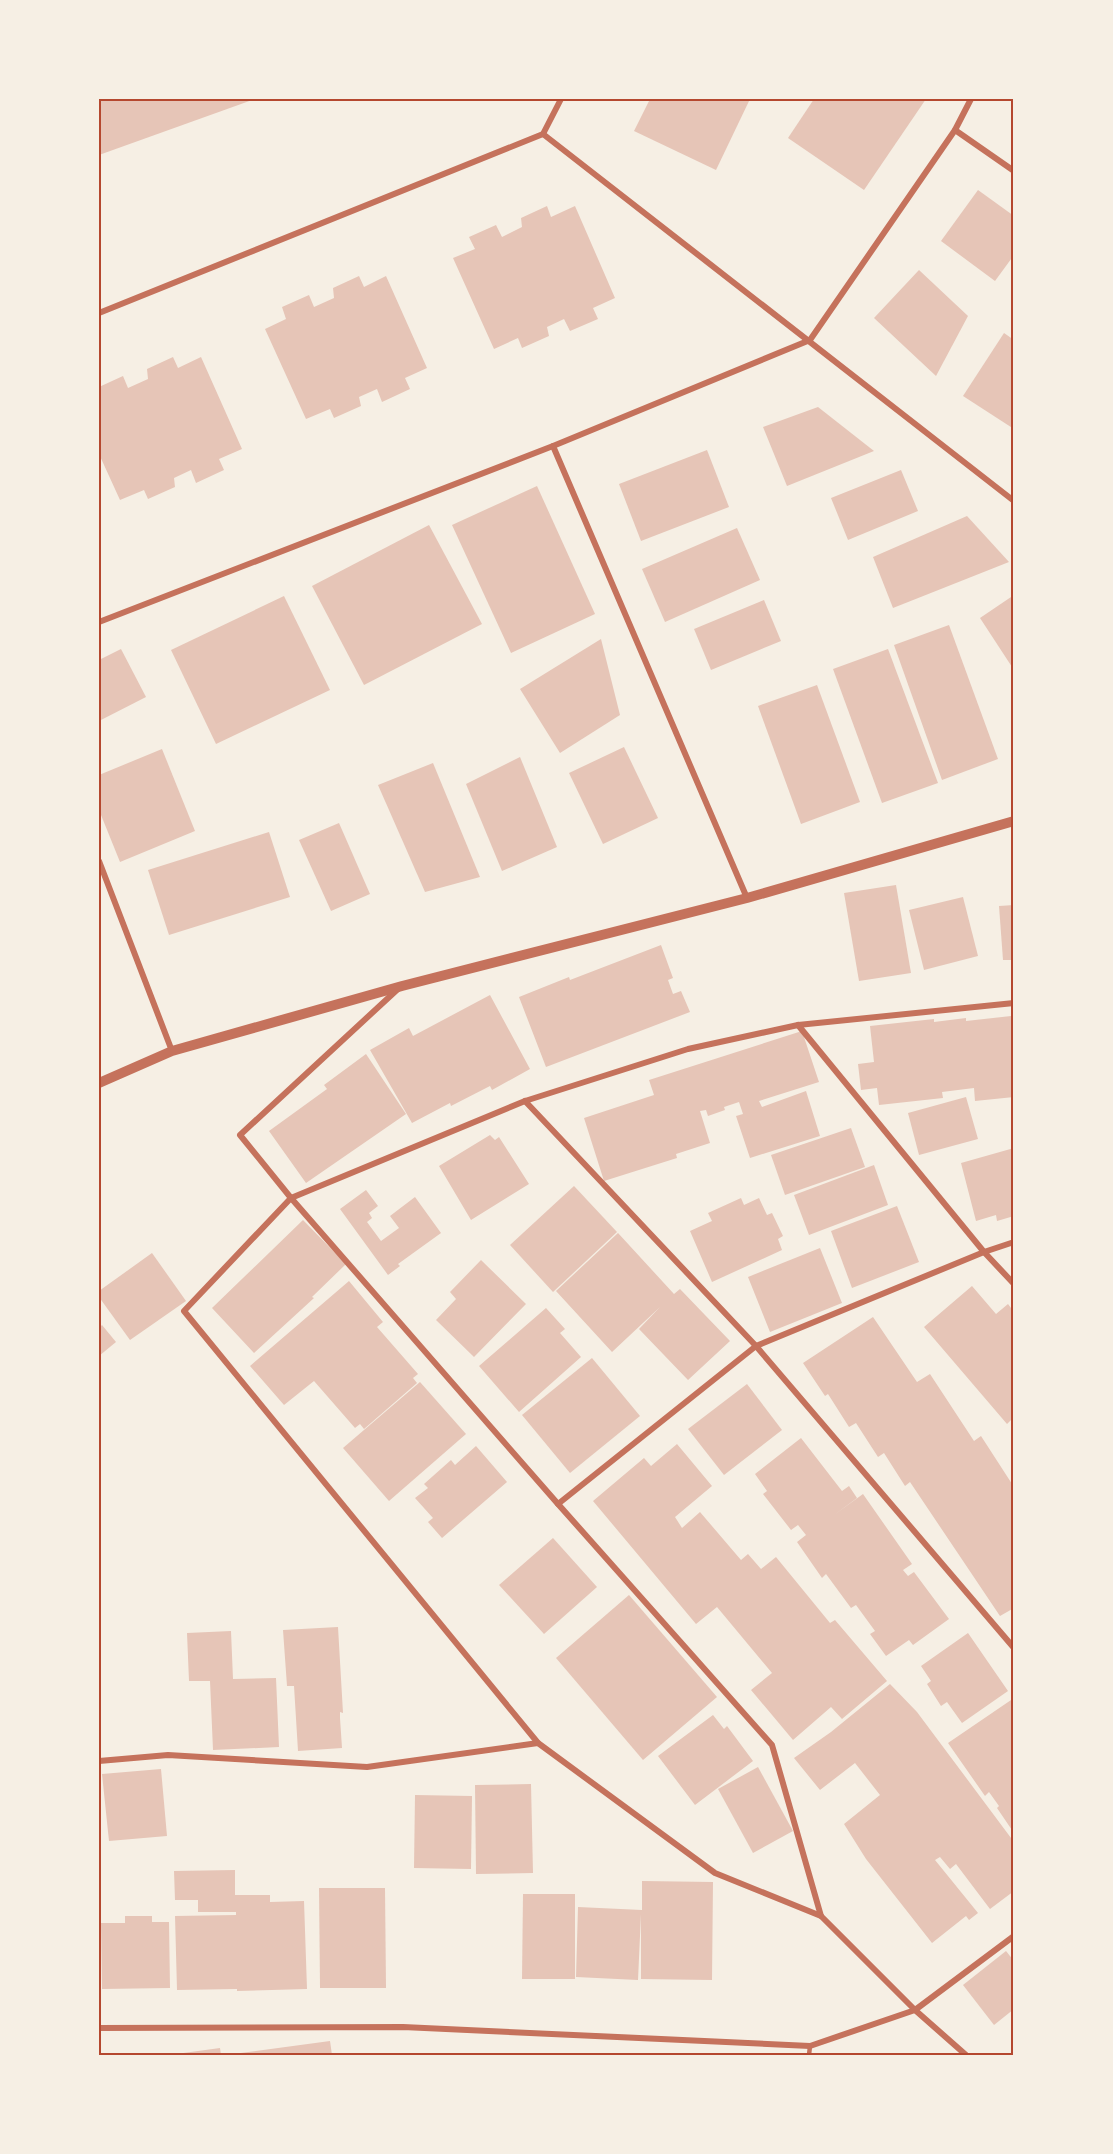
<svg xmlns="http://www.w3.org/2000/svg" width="1113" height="2154" viewBox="0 0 1113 2154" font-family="'Space Grotesk',sans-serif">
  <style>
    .building { fill: #e6c5b7 }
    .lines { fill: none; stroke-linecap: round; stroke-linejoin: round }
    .service { stroke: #c5725c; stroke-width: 4.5 }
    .minor { stroke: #c5725c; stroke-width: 6 }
    .tertiary { stroke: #c5725c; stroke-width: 10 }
    .neatline { fill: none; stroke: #b5482f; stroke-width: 2 }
  </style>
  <rect width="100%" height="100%" fill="#f6efe4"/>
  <!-- building -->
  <g class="building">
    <path d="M99,99h156l-156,56z"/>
    <path d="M650,99h100l-34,71 -82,-39z"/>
    <path d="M814,99h112l-62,91 -76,-52z"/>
    <path d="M978,190l36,26v39l-19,26 -54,-40z"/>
    <path d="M547,206l4,11 24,-11 40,92 -22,10 5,11 -28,12 -6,-12 -17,8 2,9 -27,12 -4,-10 -24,11 -41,-91 22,-9 -6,-12 27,-12 6,12 20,-10 -1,-9z"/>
    <path d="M919,270l49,46 -32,60 -62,-58z"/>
    <path d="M359,276l5,11 22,-11 41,92 -22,10 5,11 -28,13 -5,-13 -18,8 2,9 -27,12 -4,-9 -24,10 -41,-90 21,-10 -4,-12 27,-12 5,12 20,-9 -1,-10z"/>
    <path d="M1004,333l10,7v89l-51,-33z"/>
    <path d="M173,357l5,11 23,-11 41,92 -23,10 5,11 -28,13 -5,-13 -17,8 1,9 -27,12 -4,-9 -24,10 -21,-46v-53l2,-1 -2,-13 24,-11 5,12 20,-9 -1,-10z"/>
    <path d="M818,407l56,44 -87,35 -24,-59z"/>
    <path d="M707,450l22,57 -88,34 -22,-57z"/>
    <path d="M901,470l17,41 -70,29 -17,-42z"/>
    <path d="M537,486l58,128 -84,39 -59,-128z"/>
    <path d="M967,516l42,46 -116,46 -20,-51z"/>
    <path d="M429,525l53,99 -118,61 -52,-99z"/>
    <path d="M737,528l23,52 -95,42 -23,-53z"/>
    <path d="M1014,595v75l-34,-52z"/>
    <path d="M284,596l46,94 -114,54 -45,-94z"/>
    <path d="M764,600l17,41 -70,29 -17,-41z"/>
    <path d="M949,625l49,134 -56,21 -48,-135z"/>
    <path d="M601,639l19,76 -60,38 -40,-64z"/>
    <path d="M121,649l25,48 -47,24v-61z"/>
    <path d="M888,649l50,134 -56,20 -49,-134z"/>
    <path d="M817,685l43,117 -59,22 -43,-118z"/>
    <path d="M624,747l34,71 -55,26 -34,-71z"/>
    <path d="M162,749l33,82 -75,31 -21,-52v-35z"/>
    <path d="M520,757l37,90 -55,24 -36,-87z"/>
    <path d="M433,763l47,114 -55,15 -47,-107z"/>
    <path d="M339,823l31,71 -39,17 -32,-71z"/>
    <path d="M269,832l21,65 -121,38 -21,-65z"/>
    <path d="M896,885l15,88 -52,8 -15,-88z"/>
    <path d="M963,897l15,59 -54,14 -15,-60z"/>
    <path d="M1014,905v55h-11l-4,-54z"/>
    <path d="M661,945l12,33 -5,2 5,14 8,-3 9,21 -144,55 -27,-70 50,-20 1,3z"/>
    <path d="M490,995l40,74 -38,21 -2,-4 -39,20 -1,-3 -38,20 -42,-73 39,-22 4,8z"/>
    <path d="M1011,1016l3,22v59l-39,4 -1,-13 -32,4 1,6 -64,7 -2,-17 -16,2 -3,-26 16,-2 -4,-36 64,-7v3l32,-4v3z"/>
    <path d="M802,1031l17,51 -60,19 3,6 44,-16 14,45 -70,22 -14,-42 7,-2 -4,-12 -15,5 1,3 -17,6 -2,-6 -6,1 10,32 -34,11 1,4 -73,23 -20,-63 70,-23 -5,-15z"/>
    <path d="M366,1054l40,60 -100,69 -37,-52 58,-42 -3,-4z"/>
    <path d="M966,1097l12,42 -59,16 -11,-42z"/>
    <path d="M851,1128l14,39 -80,28 -14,-40z"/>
    <path d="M490,1135l5,5 4,-3 30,47 -58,36 -32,-54z"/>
    <path d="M1014,1148v68l-17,5 -1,-6 -20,6 -15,-58z"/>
    <path d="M874,1165l14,40 -79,30 -15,-40z"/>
    <path d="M574,1186l43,46 -64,60 -43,-47z"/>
    <path d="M366,1190l12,16 -9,7 3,5 -5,4 14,19 18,-13 -9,-12 25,-19 26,36 -43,31 2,2 -12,9 -48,-66z"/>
    <path d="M741,1198l3,7 15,-7 8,17 5,-2 11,23 -5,3 4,11 -70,32 -22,-51 22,-10 -4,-8z"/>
    <path d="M897,1206l22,56 -67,26 -21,-57z"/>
    <path d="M303,1220l43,44 -34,33 2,1 -60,55 -42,-45z"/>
    <path d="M618,1233l56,61 6,-5 50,52 -42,39 -49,-51 21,-22 -48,45 -56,-61z"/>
    <path d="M820,1248l22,55 -72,29 -22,-55z"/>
    <path d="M152,1253l34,48 -56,39 -31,-43v-6z"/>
    <path d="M481,1260l45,44 -52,53 -38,-37 20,-21 -6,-7z"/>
    <path d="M349,1281l34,41 -6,5 41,47 -5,4 4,5 -53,46 -4,-5 -5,4 -41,-47 -30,24 -34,-39z"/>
    <path d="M972,1286l24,28 12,-10 6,8v105l-7,7 -83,-97z"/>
    <path d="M546,1308l19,21 -5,4 21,24 -62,55 -40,-46z"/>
    <path d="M873,1317l44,65 13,-8 44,67 7,-5 33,51v121l-14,8 -90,-134 -5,4 -21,-33 -6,4 -22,-34 -7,4 -21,-33 -3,2 -22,-33z"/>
    <path d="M102,1325l14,17 -17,14v-28z"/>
    <path d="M592,1358l48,58 -70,57 -48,-58z"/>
    <path d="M420,1382l46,52 -77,67 -46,-53z"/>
    <path d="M747,1384l35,46 -58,45 -36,-46z"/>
    <path d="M801,1438l41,53 7,-5 8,12 -23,17 29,-21 49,70 -9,6 5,6 6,-4 35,47 -36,26 -4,-5 -23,16 -16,-22 5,-3 -19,-26 -5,3 -25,-34 -4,4 -25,-36 9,-7 -8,-10 -7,5 -28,-36 4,-3 -12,-17z"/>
    <path d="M677,1444l35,42 -37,31 7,11 18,-16 41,48 7,-6 13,15 15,-12 54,66 5,-3 52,61 -45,38 -11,-12 -38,33 -42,-50 21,-17 -55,-66 -21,17 -103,-123 51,-43 7,8z"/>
    <path d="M476,1446l31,36 -65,56 -14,-16 5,-4 -18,-20 13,-10 -4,-4 27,-24 4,5z"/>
    <path d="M553,1538l44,49 -53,47 -45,-49z"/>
    <path d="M629,1595l88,102 -74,63 -87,-102z"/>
    <path d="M338,1627l5,86 -3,-1v6l2,30 -44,3 -4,-65h-7l-4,-56z"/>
    <path d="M231,1631l2,48 43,-1 3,69 -66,3 -3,-69h-21l-2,-48z"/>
    <path d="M968,1633l40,58 -46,32 -15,-21 -6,4 -14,-22 4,-3 -10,-15z"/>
    <path d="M890,1684l27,28 97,130v49l-24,18 -34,-45 -6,5 -10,-12 -5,3 43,53 -9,7 -3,-4 -34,27 -66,-84 -22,-35 36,-29 -25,-32 -35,27 -26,-32 37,-26z"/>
    <path d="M1014,1698v135l-17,-25 2,-2 -10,-14 -4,4 -37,-53z"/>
    <path d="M713,1715l11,14 3,-3 26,35 -58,44 -37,-49z"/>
    <path d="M758,1767l35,64 -40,22 -35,-64z"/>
    <path d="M161,1769l6,67 -58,5 -7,-67z"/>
    <path d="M531,1784l2,89 -57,1 -1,-89z"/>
    <path d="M415,1795l57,1 -1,73 -57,-1z"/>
    <path d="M235,1870v25h35v7l34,-1 3,88 -70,2v-2l-60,1 -2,-74 61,-1v-3h-38v-12h-23l-1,-29z"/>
    <path d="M642,1881l71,1 -1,98 -71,-1v-65l-3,66 -62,-3 2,-70 64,3z"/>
    <path d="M319,1888h66l1,100h-66z"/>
    <path d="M523,1894h52v85h-53z"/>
    <path d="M125,1916h27v6h17l1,66 -68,1 -1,-66h24z"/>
    <path d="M1006,1951l8,10v48l-20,16 -31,-40z"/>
    <path d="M330,2041l2,14h-99v-1z"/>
    <path d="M220,2048l1,7h-45v-1z"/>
  </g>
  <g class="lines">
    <!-- service -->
    <path class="service" d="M809,2055l1,-9"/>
    <!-- minor -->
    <g class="minor">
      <path d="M955,130l59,41"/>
      <path d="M543,134l471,367"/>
      <path d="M99,313l444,-179 18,-35"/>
      <path d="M553,446l194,452"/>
      <path d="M99,622l454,-176 257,-106 145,-210 16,-31"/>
      <path d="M99,861l73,190"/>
      <path d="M399,988l-159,147 51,63 267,306 214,241 49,171 94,94 51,45"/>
      <path d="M798,1025l186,227 30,32"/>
      <path d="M525,1101l231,245 258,302"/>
      <path d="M558,1504l198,-158 228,-94 30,-10"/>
      <path d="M99,1761l69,-6 199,12 171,-24"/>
      <path d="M821,1916l-106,-43 -177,-130 -354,-432 107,-113 234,-97 163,-52 110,-24 216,-22"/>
      <path d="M99,2028l304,-1 407,19 105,-36 99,-74"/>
    </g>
    <!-- tertiary -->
    <path class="tertiary" d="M99,1083l73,-32 230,-65 345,-88 267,-77"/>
  </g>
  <!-- border -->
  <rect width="1113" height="2154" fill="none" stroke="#f6efe4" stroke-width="201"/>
  <rect x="100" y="100" width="912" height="1954" class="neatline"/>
</svg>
